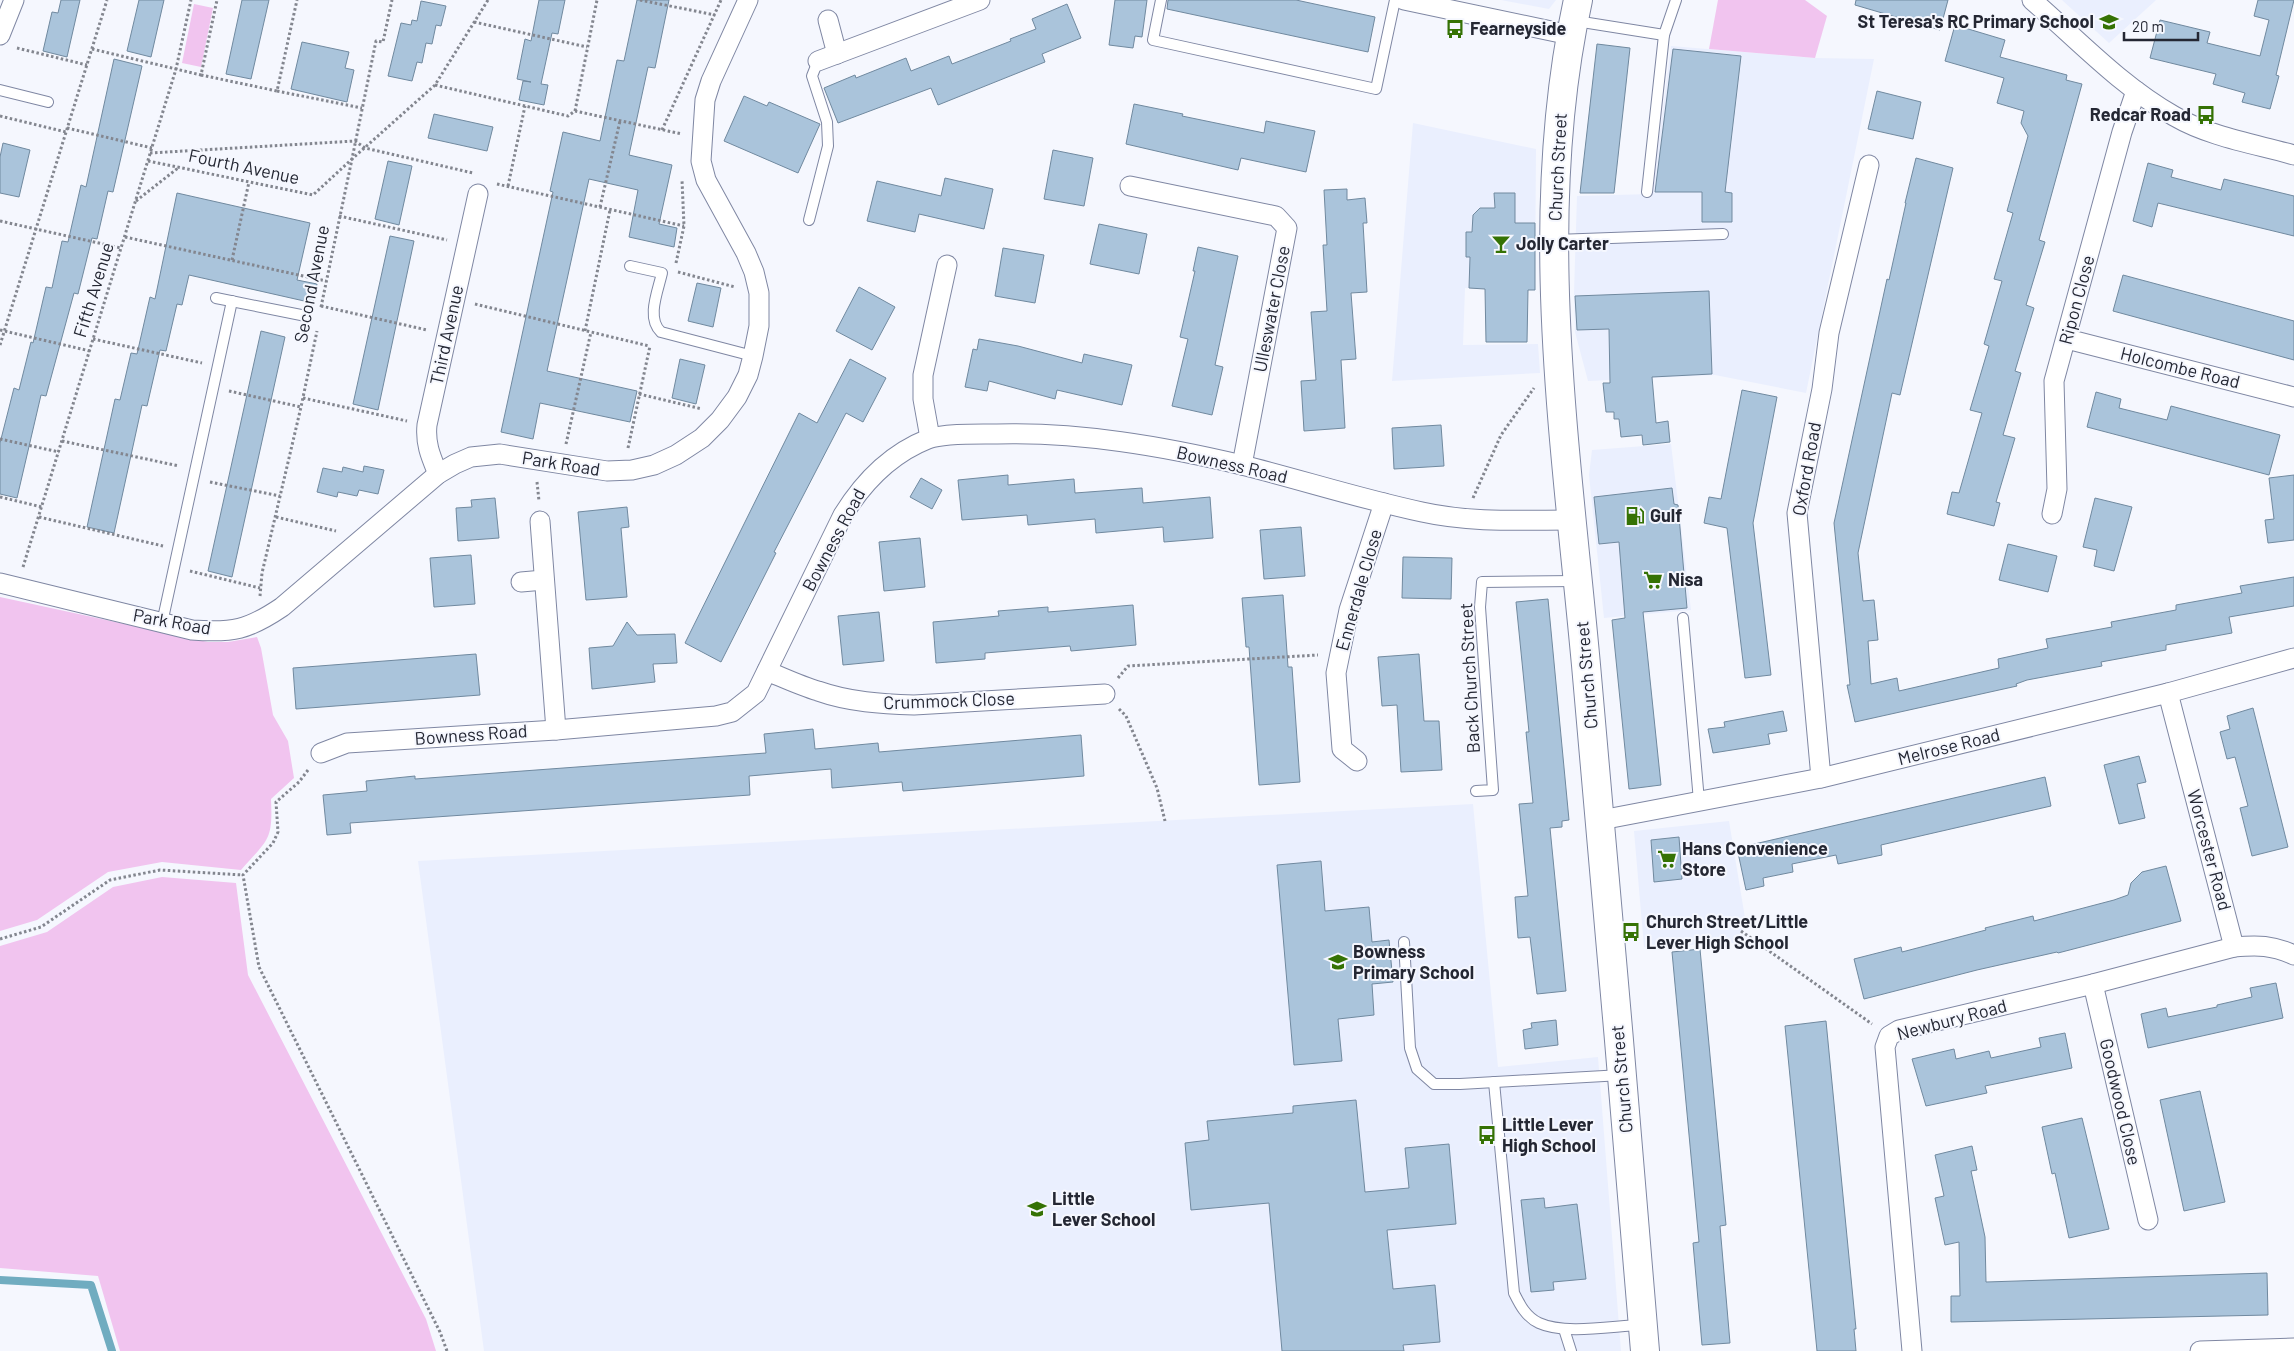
<svg xmlns="http://www.w3.org/2000/svg" width="2294" height="1351" viewBox="0 0 2294 1351" font-family="Barlow,sans-serif">
  <style>
    .built { fill: #eaeffe }
    .green { fill: #f1c4ef }
    .lines { fill: none; stroke-linecap: round; stroke-linejoin: round }
    .stream { stroke: #70acc0; stroke-width: 8 }
    .building { fill: #aac4db; stroke: #70899f }
    .service-casing { stroke: #7f87a3; stroke-width: 12 }
    .minor-casing { stroke: #7f87a3; stroke-width: 21 }
    .primary-casing { stroke: #7f87a3; stroke-width: 30 }
    .path { stroke: #83868f; stroke-width: 3; stroke-dasharray: 2.5 2.5; stroke-linecap: butt }
    .service { stroke: #fff; stroke-width: 10 }
    .minor { stroke: #fff; stroke-width: 19 }
    .primary { stroke: #fff; stroke-width: 28 }
    .labels { text-anchor: middle; stroke-width: 4; stroke-linejoin: round; paint-order: stroke }
    .poi-label { font-size: 18px; font-weight: bold; fill: #242733; stroke: #f5f7fe; text-anchor: start }
    .street-label { font-size: 18px; fill: #242733; stroke: #f5f7fe }
  </style>
  <rect width="100%" height="100%" fill="#f5f7fe"/>
  <!-- built -->
  <g class="built">
    <path d="M1501,0h55l-7,9z"/>
    <path d="M2062,0h94l-47,43z"/>
    <path d="M1671,46l144,12 59,1 -68,334 -91,-18 -127,6 -13,-49 -1,-39 3,-97 75,-2z"/>
    <path d="M1413,123l123,26 -1,141 -70,-2 -2,57 75,-1 2,29 -148,8z"/>
    <path d="M1671,444l20,166 -87,8 -15,-143 3,-25z"/>
    <path d="M1473,804l25,263 100,-10 23,294h-1137l-66,-490z"/>
    <path d="M1729,821l17,103 -12,19 -90,4 -10,-116z"/>
  </g>
  <!-- green -->
  <g class="green">
    <path d="M1718,0h87l22,16 -12,42 -106,-9z"/>
    <path d="M194,4l19,4 -12,59 -19,-4z"/>
    <path d="M0,597l208,45h20l29,-5 4,11 12,67 15,26 6,37 -23,21c2,42 -3,40 -30,71l-79,-8 -54,10 -71,48 -37,11z"/>
    <path d="M162,877l74,6 12,92 178,344 10,32h-316l-22,-75 -98,-8v-322l47,-14 66,-45z"/>
  </g>
  <g class="lines">
    <!-- stream -->
    <path class="stream" d="M0,1280l91,5 21,66"/>
  </g>
  <!-- building -->
  <g class="building">
    <path d="M61,0h19l-13,57 -24,-6 9,-39 6,1z"/>
    <path d="M139,0h25l-13,57 -24,-6z"/>
    <path d="M242,0h27l-18,79 -25,-5z"/>
    <path d="M539,0h26l-7,34 -6,-1 -11,51 7,1 -4,20 -25,-5 4,-19 8,1 -14,-3 8,-40 6,2z"/>
    <path d="M637,0h32l-14,68 -7,-1 -19,88 43,10 -13,59 18,4 -3,19 -45,-10 9,-47 -49,-11 -42,192 90,20 -7,31 -90,-19 -7,36 -32,-7 52,-240 -3,-1 13,-59 37,9 17,-81 7,1z"/>
    <path d="M1115,0h32l-5,37 -7,-1 -2,12 -24,-3z"/>
    <path d="M1168,0h128l79,17 -7,35 -201,-43z"/>
    <path d="M1856,0h92l-8,30 -85,-25z"/>
    <path d="M2258,0h36l-18,75 3,1 -9,33 -28,-7 3,-9 -32,-9 3,-10 -66,-16 10,-38 50,12 -3,11 53,13 9,-36 -15,-4z"/>
    <path d="M421,1l25,5 -5,20 -5,-1 -4,19 -6,-1 -4,20 -5,-1 -5,19 -24,-5 13,-53 10,2 1,-5 5,1z"/>
    <path d="M1067,4l14,34 -39,16 3,8 -107,43 -7,-17 -93,35 -14,-35 31,-13 1,3 50,-20 5,13 38,-15 3,8 59,-23 -1,-2 26,-10 -4,-10z"/>
    <path d="M1955,25l50,15 -5,17 67,18 -1,5 16,4 -43,156 6,2 -19,63 8,3 -19,63 6,2 -18,62 12,3 -19,64 4,1 -6,23 -47,-12 5,-22 7,1 23,-80 -12,-3 19,-64 -5,-2 18,-63 -8,-2 19,-66 -6,-2 21,-75 -7,-13 3,-12 -27,-8 7,-25 -59,-17z"/>
    <path d="M302,42l47,10 -4,16 9,2 -7,32 -56,-13z"/>
    <path d="M1597,44l33,4 -16,145h-34z"/>
    <path d="M1673,49l68,7 -16,136 7,1v29h-30v-30h-47z"/>
    <path d="M114,59l28,7 -29,126 -5,-1 -11,48 -5,-1 -14,56 -4,-1 -28,103 -5,-1 -24,103 -17,-4v-51l14,-55 5,2 12,-48 2,1 13,-56 6,1 10,-47 6,1 13,-57 5,2z"/>
    <path d="M1877,91l44,11 -8,37 -45,-10z"/>
    <path d="M744,96l23,10 2,-4 51,22 -22,49 -74,-32z"/>
    <path d="M1134,104l49,10 -1,2 82,17 2,-12 49,10 -9,41 -65,-14 -3,12 -112,-26z"/>
    <path d="M434,114l59,13 -6,24 -59,-13z"/>
    <path d="M3,143l27,7 -11,47 -19,-4v-36z"/>
    <path d="M1053,150l40,8 -9,48 -40,-7z"/>
    <path d="M1916,158l37,10 -53,227 -8,-2 -34,160 5,48 11,-1 4,40 -10,1 3,43 26,-6 2,13 100,-23 -1,-9 50,-11 -2,-9 66,-12 -1,-5 65,-12v-5l66,-12 -2,-7 54,-9v29l-65,11 3,16 -66,12v5l-65,12 1,4 -75,14 -11,4 1,2 -162,36 -8,-37h3l-16,-162 48,-221 5,-23 2,1 17,-77h-1z"/>
    <path d="M388,161l24,5 -13,59 -24,-6z"/>
    <path d="M2148,163l25,7 -2,7 50,13 3,-11 70,17v40l-136,-33 -6,24 -19,-6z"/>
    <path d="M945,178l48,11 -9,40 -65,-15 -4,18 -48,-11 10,-40 64,15z"/>
    <path d="M1347,189v11l18,-2 2,25h-4l4,69 -16,1 5,66 -15,1 4,68 -41,3 -3,-50 15,-1 -5,-68 16,-1 -4,-66h4l-3,-55z"/>
    <path d="M177,193l133,30 -13,57 20,4 -4,19 -124,-28 -7,30 -5,-1 -11,47 -6,-1 -13,56 -5,-1 -28,128 -27,-6 28,-128 5,1 11,-47 6,1 13,-57 5,2z"/>
    <path d="M1494,193h21v30h20v67h-7l-1,52h-41l-1,-53 -16,-1 1,-31h-4v-25h6l1,-17 7,-7h15z"/>
    <path d="M1099,224l48,10 -8,40 -49,-10z"/>
    <path d="M390,236l24,5 -36,169 -25,-6z"/>
    <path d="M1198,247l40,9 -23,109 8,2 -11,48 -40,-9 16,-67 -8,-2 15,-66h-2z"/>
    <path d="M1003,248l41,7 -9,48 -40,-7z"/>
    <path d="M2123,275l171,46v39l-181,-49z"/>
    <path d="M697,283l24,5 -8,39 -25,-6z"/>
    <path d="M859,287l36,20 -23,43 -36,-19z"/>
    <path d="M1709,291l3,83 -60,3 4,46 12,-2 2,21 -27,3 -1,-10 -21,2 -2,-18h-5v-7h-8l-3,-29h7l-1,-54 -32,1 -2,-34z"/>
    <path d="M261,331l24,6 -53,240 -24,-6z"/>
    <path d="M979,339l39,7 64,17 2,-9 48,11 -10,40 -65,-15 -2,9 -66,-18 -2,10 -22,-4 8,-38 4,1z"/>
    <path d="M680,359l25,6 -9,39 -24,-6z"/>
    <path d="M850,359l36,19 -23,44 -17,-9 -72,139 2,1 -55,109 -36,-19 114,-230 18,10z"/>
    <path d="M1742,390l35,7 -24,126 18,152 -26,3 -18,-150 -23,-5 5,-26 12,2z"/>
    <path d="M2096,392l25,7 -2,9 48,12 4,-14 109,29 -11,40 -182,-48z"/>
    <path d="M1441,425l3,41 -50,3 -2,-41z"/>
    <path d="M364,466l20,4 -6,24 -19,-4 -2,6 -19,-4 -1,5 -20,-5 6,-24 19,4 1,-5 20,5z"/>
    <path d="M1008,475v10l66,-6 1,14 67,-5 1,15 67,-6 3,41 -49,4 -1,-15 -67,6 -1,-14 -67,6 -1,-10 -65,5 -4,-40z"/>
    <path d="M2294,475v65l-26,3 -3,-23 9,-1 -5,-41z"/>
    <path d="M921,478l21,12 -10,19 -22,-12z"/>
    <path d="M1672,488l2,16 4,1 9,103 -44,4 18,173 -32,4 -17,-169 13,-2 -6,-76 -20,2 -5,-47z"/>
    <path d="M495,498l4,40 -41,3 -2,-33 16,-1 -1,-7z"/>
    <path d="M2095,498l37,9 -18,64 -20,-5 3,-16 -14,-3z"/>
    <path d="M627,507l2,20 -8,1 6,69 -41,3 -8,-88z"/>
    <path d="M1301,527l4,49 -41,3 -4,-49z"/>
    <path d="M920,538l5,49 -41,4 -5,-49z"/>
    <path d="M2008,544l49,12 -9,36 -49,-12z"/>
    <path d="M471,555l4,49 -41,3 -4,-49z"/>
    <path d="M1403,557l49,1 -1,41 -49,-1z"/>
    <path d="M1283,595l5,72h4l8,115 -41,3 -10,-138h-3l-4,-49z"/>
    <path d="M1548,599l21,221 -7,1v6l-12,1 16,163 -29,3 -7,-57 -12,1 -3,-41 13,-1 -9,-92 14,-1 -7,-71h3l-13,-130z"/>
    <path d="M1133,605l3,40 -65,6 -1,-5 -85,7v6l-49,4 -3,-41 66,-6 -1,-5 50,-4v5z"/>
    <path d="M879,612l5,49 -41,4 -5,-49z"/>
    <path d="M627,622l10,13 38,-1 2,29 -24,1 2,18 -63,7 -3,-41 24,-2z"/>
    <path d="M476,654l4,41 -184,14 -3,-41z"/>
    <path d="M1419,654l5,67h15l3,49 -41,2 -4,-67 -15,1 -4,-49z"/>
    <path d="M2253,708l35,139 -36,9 -12,-48 8,-2 -13,-49 -8,2 -7,-27 10,-3 -3,-13z"/>
    <path d="M1783,711l4,20 -19,3 2,10 -57,9 -5,-24 17,-2 -1,-5z"/>
    <path d="M813,729l2,20 63,-6 1,9 202,-17 3,41 -181,15 -1,-9 -70,6 -1,-19 -82,7 1,19 -400,28 1,10 -24,2 -4,-40 44,-4 -1,-10 49,-5v3l351,-26 -2,-19z"/>
    <path d="M2139,756l7,26 -9,2 8,34 -26,6 -15,-59z"/>
    <path d="M2045,777l6,29 -170,39 1,10 -44,9 -2,-9 -44,9 1,8 -30,6 1,8 -18,4 -9,-42z"/>
    <path d="M1679,837l3,42 -28,3 -3,-42z"/>
    <path d="M1321,861l4,50 44,-4 3,35 17,-2 4,42 -21,2 2,31 -36,4 4,42 -48,4 -17,-200z"/>
    <path d="M2166,866l15,55 -123,32 -1,-1 -80,18 -113,29 -10,-40 47,-12 1,5 84,-22 -1,-2 48,-12 1,5 80,-21 14,-5 3,-12 11,-11z"/>
    <path d="M1700,949l26,276 -6,1 10,117 -28,2 -9,-102 6,-1 -27,-290z"/>
    <path d="M2276,983l7,35 -135,30 -7,-34 25,-6 2,9 49,-10v-2l35,-8 -2,-9z"/>
    <path d="M1556,1020l2,25 -33,4 -2,-19 9,-2 -1,-5z"/>
    <path d="M1826,1021l30,308h-2l2,22h-39l-32,-325z"/>
    <path d="M2065,1033l7,35 -87,18 2,7 -61,13 -14,-47 42,-10 2,10 33,-8 2,7 50,-11 -2,-9z"/>
    <path d="M2200,1091l25,111 -41,9 -24,-111z"/>
    <path d="M1356,1100l9,92 44,-4 -4,-40 44,-4 7,80 -69,6 6,59 42,-4 5,57 -37,3 1,6h-122l-13,-148 -78,7 -6,-67 24,-3 -2,-19 86,-8v-7z"/>
    <path d="M2082,1118l27,111 -40,9 -14,-65 -3,1 -10,-47z"/>
    <path d="M1972,1146l5,24 -6,1 14,66 1,45 281,-9 1,42 -317,7v-26h9l-1,-54 -14,3 -10,-47 9,-2 -9,-41z"/>
    <path d="M1544,1198l1,10 32,-4 9,75 -33,3 1,8 -23,2 -10,-92z"/>
  </g>
  <g class="lines">
    <!-- service casing -->
    <g class="service-casing">
      <g id="service">
        <path d="M1161,0l-8,40 223,49 19,-89"/>
        <path d="M1576,21l88,14"/>
        <path d="M0,90l48,12"/>
        <path d="M1647,192l17,-157 12,-35"/>
        <path d="M809,220l19,-74 -1,-24 -15,-46 6,-15"/>
        <path d="M1555,240l168,-6"/>
        <path d="M630,266l32,7c-4,18 -16,45 -1,59l92,24"/>
        <path d="M216,298l90,18"/>
        <path d="M1683,618l16,183"/>
        <path d="M162,623l70,-322"/>
        <path d="M1476,791l17,-1 -13,-183 2,-25 94,-1"/>
        <path d="M1404,942l6,106 7,21 17,15h26l162,-9"/>
        <path d="M1494,1082l20,211c6,12 12,24 25,30 26,12 73,3 102,2"/>
        <path d="M1564,1329l7,22"/>
      </g>
    </g>
    <!-- minor casing -->
    <g class="minor-casing">
      <g id="minor">
        <path d="M1404,0l166,35"/>
        <path d="M2032,0c46,40 89,86 142,116 36,21 81,28 120,39"/>
        <path d="M828,20l9,34"/>
        <path d="M0,35l14,-35"/>
        <path d="M818,61l162,-61"/>
        <path d="M1130,186l146,30 11,12 -45,237"/>
        <path d="M2067,339l227,58"/>
        <path d="M930,438l-7,-39v-24l24,-110"/>
        <path d="M438,474c-7,-17 -13,-30 -11,-49l51,-231"/>
        <path d="M2052,514l5,-25 -3,-108 68,-249 14,-41"/>
        <path d="M540,521l16,209"/>
        <path d="M521,582l23,-2"/>
        <path d="M0,583l192,47c41,3 56,0 90,-23l156,-133 17,-10 16,-7 29,-3 107,17 25,-1 22,-5 22,-10 26,-17 18,-18 17,-23 11,-22 5,-19 6,-30v-33l-5,-21 -8,-19 -40,-73 -5,-19 4,-61 6,-19 37,-81"/>
        <path d="M767,671c17,7 34,15 51,20 31,11 64,13 96,14l191,-11"/>
        <path d="M2168,693l66,254c24,-2 38,-2 60,8"/>
        <path d="M321,753l26,-10 209,-13 160,-14 16,-4 24,-19 87,-178c21,-34 47,-61 85,-76 15,-6 52,-5 69,-5 83,-2 165,12 245,31 60,15 119,34 180,47 49,11 101,8 150,8"/>
        <path d="M1357,761l-15,-12 -6,-76 13,-63 35,-107"/>
        <path d="M1821,778l-24,-265 25,-124 7,-56 40,-168"/>
        <path d="M1601,820l220,-42 347,-85 126,-35"/>
        <path d="M2093,984l55,236"/>
        <path d="M1912,1351l-27,-304 4,-11 10,-6 194,-46 141,-37"/>
        <path d="M2200,1351l94,-3"/>
      </g>
    </g>
    <!-- primary casing -->
    <g class="primary-casing">
      <path id="primary" d="M1578,0c-48,218 -12,446 8,665 21,229 40,457 59,686"/>
    </g>
    <!-- path -->
    <g class="path">
      <path d="M640,0l75,15"/>
      <path d="M474,22l113,25"/>
      <path d="M17,48l70,17"/>
      <path d="M92,49l109,26 16,-75"/>
      <path d="M201,75l76,16 20,-91"/>
      <path d="M435,85l133,31 7,-5 107,23"/>
      <path d="M277,91l85,17"/>
      <path d="M575,111l22,-111"/>
      <path d="M0,116l66,16"/>
      <path d="M67,128l85,20"/>
      <path d="M662,130l59,-130"/>
      <path d="M150,153l205,-12 10,7 108,25"/>
      <path d="M148,161l165,34 39,-36 24,-118 7,1 9,-42"/>
      <path d="M497,184l187,42"/>
      <path d="M508,186l17,-80"/>
      <path d="M136,201l42,-33"/>
      <path d="M600,207l20,-86"/>
      <path d="M339,216l108,24"/>
      <path d="M0,221l121,27"/>
      <path d="M125,237l201,44"/>
      <path d="M232,260l17,-78"/>
      <path d="M676,263l8,-37 -2,-46"/>
      <path d="M678,272l57,15"/>
      <path d="M475,304l174,42"/>
      <path d="M321,306l106,24"/>
      <path d="M321,307l31,-148 83,-74 53,-85"/>
      <path d="M0,330l90,21"/>
      <path d="M585,331l25,-121"/>
      <path d="M93,339l109,24"/>
      <path d="M0,345l107,-345"/>
      <path d="M229,391l72,16"/>
      <path d="M639,394l63,15"/>
      <path d="M303,398l104,23"/>
      <path d="M0,439l59,13"/>
      <path d="M62,441l117,25"/>
      <path d="M566,444l25,-112"/>
      <path d="M628,448l22,-102"/>
      <path d="M210,482l70,14"/>
      <path d="M537,482l2,19"/>
      <path d="M0,497l42,10"/>
      <path d="M1473,498l28,-63 33,-47"/>
      <path d="M39,517l124,29"/>
      <path d="M276,517l60,14"/>
      <path d="M23,567l153,-498 15,-69"/>
      <path d="M190,571l70,17"/>
      <path d="M260,596l2,-23 39,-166 16,-76"/>
      <path d="M1118,678l10,-12 190,-11"/>
      <path d="M1119,709l7,7 31,72 8,33"/>
      <path d="M308,770l-9,12 -23,20 2,30 -5,11 -30,32 16,92 181,365 7,19"/>
      <path d="M1741,931l131,93"/>
      <path d="M0,939l41,-12 69,-47 50,-10 83,5"/>
    </g>
    <!-- service -->
    <use href="#service" class="service"/>
    <!-- minor -->
    <use href="#minor" class="minor"/>
    <!-- primary -->
    <use href="#primary" class="primary"/>
  </g>
  <!-- icons -->
  <defs>
    <g id="school-bare" transform="scale(1.5)"><path d="M0-5L7-2L0 1L-7-2ZM-4 1L0 2.5L4 1V4Q0 6-4 4Z" fill="#357204" stroke="#f5f7fe" stroke-width="2.5" paint-order="stroke"/></g>
    <g id="bus-bare" transform="scale(1.5)"><path d="M-5-6H5V4H4V6H2V4H-2V6H-4V4H-5ZM-3.5-4V0h7V-4ZM-3.5 1.2v1.5H-2V1.2ZM2 1.2v1.5H3.5V1.2Z" fill="#357204" stroke="#f5f7fe" stroke-width="2.5" paint-order="stroke"/></g>
    <g id="bar-bare" transform="scale(1.5)"><path d="M-6-5H6L.8 .8V4.5H3.5V6h-7V4.5H-.8V.8Z" fill="#357204" stroke="#f5f7fe" stroke-width="2.5" paint-order="stroke"/></g>
    <g id="fuel-bare" transform="scale(1.5)"><path d="M-5.5-6h7V0h2V4h1.3V-2.5L3-4.5l.8-.8L6-3V5H2.5V1h-1V6h-7ZM-4.2-4.7v3.2H.2V-4.7Z" fill="#357204" stroke="#f5f7fe" stroke-width="2.5" paint-order="stroke"/></g>
    <g id="supermarket-bare" transform="scale(1.5)"><path d="M-6-5.5h2.5l.6 2H6L4.5 2H-2.5L-4.4-4H-6ZM-1.5 3.2a1.3 1.3 0 1 0 .1 0ZM3 3.2a1.3 1.3 0 1 0 .1 0Z" fill="#357204" stroke="#f5f7fe" stroke-width="2.5" paint-order="stroke"/></g>
  </defs>
  <g fill-rule="evenodd">
    <use href="#school-bare" x="2109" y="22"/>
    <use href="#bus-bare" x="1455" y="29"/>
    <use href="#bus-bare" x="2206" y="115"/>
    <use href="#bar-bare" x="1501" y="244"/>
    <use href="#fuel-bare" x="1635" y="516"/>
    <use href="#supermarket-bare" x="1653" y="580"/>
    <use href="#supermarket-bare" x="1667" y="859"/>
    <use href="#bus-bare" x="1631" y="932"/>
    <use href="#school-bare" x="1338" y="962"/>
    <use href="#bus-bare" x="1487" y="1135"/>
    <use href="#school-bare" x="1037" y="1209"/>
  </g>
  <g class="labels">
    <!-- poi labels -->
    <g class="poi-label">
      <text x="2094" y="28" text-anchor="end">St Teresa's RC Primary School</text>
      <text x="1470" y="35">Fearneyside</text>
      <text x="2191" y="121" text-anchor="end">Redcar Road</text>
      <text x="1516" y="250">Jolly Carter</text>
      <text x="1650" y="522">Gulf</text>
      <text x="1668" y="586">Nisa</text>
      <text x="1682" y="855">Hans Convenience<tspan x="1682" dy="21">Store</tspan></text>
      <text x="1646" y="928">Church Street/Little<tspan x="1646" dy="21">Lever High School</tspan></text>
      <text x="1353" y="958">Bowness<tspan x="1353" dy="21">Primary School</tspan></text>
      <text x="1502" y="1131">Little Lever<tspan x="1502" dy="21">High School</tspan></text>
      <text x="1052" y="1205">Little<tspan x="1052" dy="21">Lever School</tspan></text>
    </g>
    <!-- street labels -->
    <g class="street-label">
      <text transform="translate(244 167) rotate(12)" y="6">Fourth Avenue</text>
      <text transform="translate(1558 167) rotate(-87)" y="6">Church Street</text>
      <text transform="translate(312 284) rotate(-79)" y="6">Second Avenue</text>
      <text transform="translate(94 290) rotate(-73)" y="6">Fifth Avenue</text>
      <text transform="translate(2077 300) rotate(-75)" y="6">Ripon Close</text>
      <text transform="translate(1272 309) rotate(-79)" y="6">Ulleswater Close</text>
      <text transform="translate(447 335) rotate(-78)" y="6">Third Avenue</text>
      <text transform="translate(2180 368) rotate(14)" y="6">Holcombe Road</text>
      <text transform="translate(561 464) rotate(9)" y="6">Park Road</text>
      <text transform="translate(1232 465) rotate(13)" y="6">Bowness Road</text>
      <text transform="translate(1807 469) rotate(-80)" y="6">Oxford Road</text>
      <text transform="translate(834 540) rotate(-62)" y="6">Bowness Road</text>
      <text transform="translate(1359 590) rotate(-74)" y="6">Ennerdale Close</text>
      <text transform="translate(172 622) rotate(10)" y="6">Park Road</text>
      <text transform="translate(1587 675) rotate(-95)" y="6">Church Street</text>
      <text transform="translate(1470 678) rotate(-93)" y="6">Back Church Street</text>
      <text transform="translate(949 701) rotate(-2)" y="6">Crummock Close</text>
      <text transform="translate(471 735) rotate(-4)" y="6">Bowness Road</text>
      <text transform="translate(1949 747) rotate(-14)" y="6">Melrose Road</text>
      <text transform="translate(2209 850) rotate(75)" y="6">Worcester Road</text>
      <text transform="translate(1952 1020) rotate(-15)" y="6">Newbury Road</text>
      <text transform="translate(1622 1079) rotate(-95)" y="6">Church Street</text>
      <text transform="translate(2120 1102) rotate(77)" y="6">Goodwood Close</text>
    </g>
  </g>
  <!-- scale -->
  <path d="M2124 32v8h74v-8" fill="none" stroke="#242733" stroke-width="2.5"/>
  <text x="2132" y="32" font-size="15" fill="#242733" stroke="#f5f7fe" stroke-width="4" paint-order="stroke">20 m</text>
</svg>
